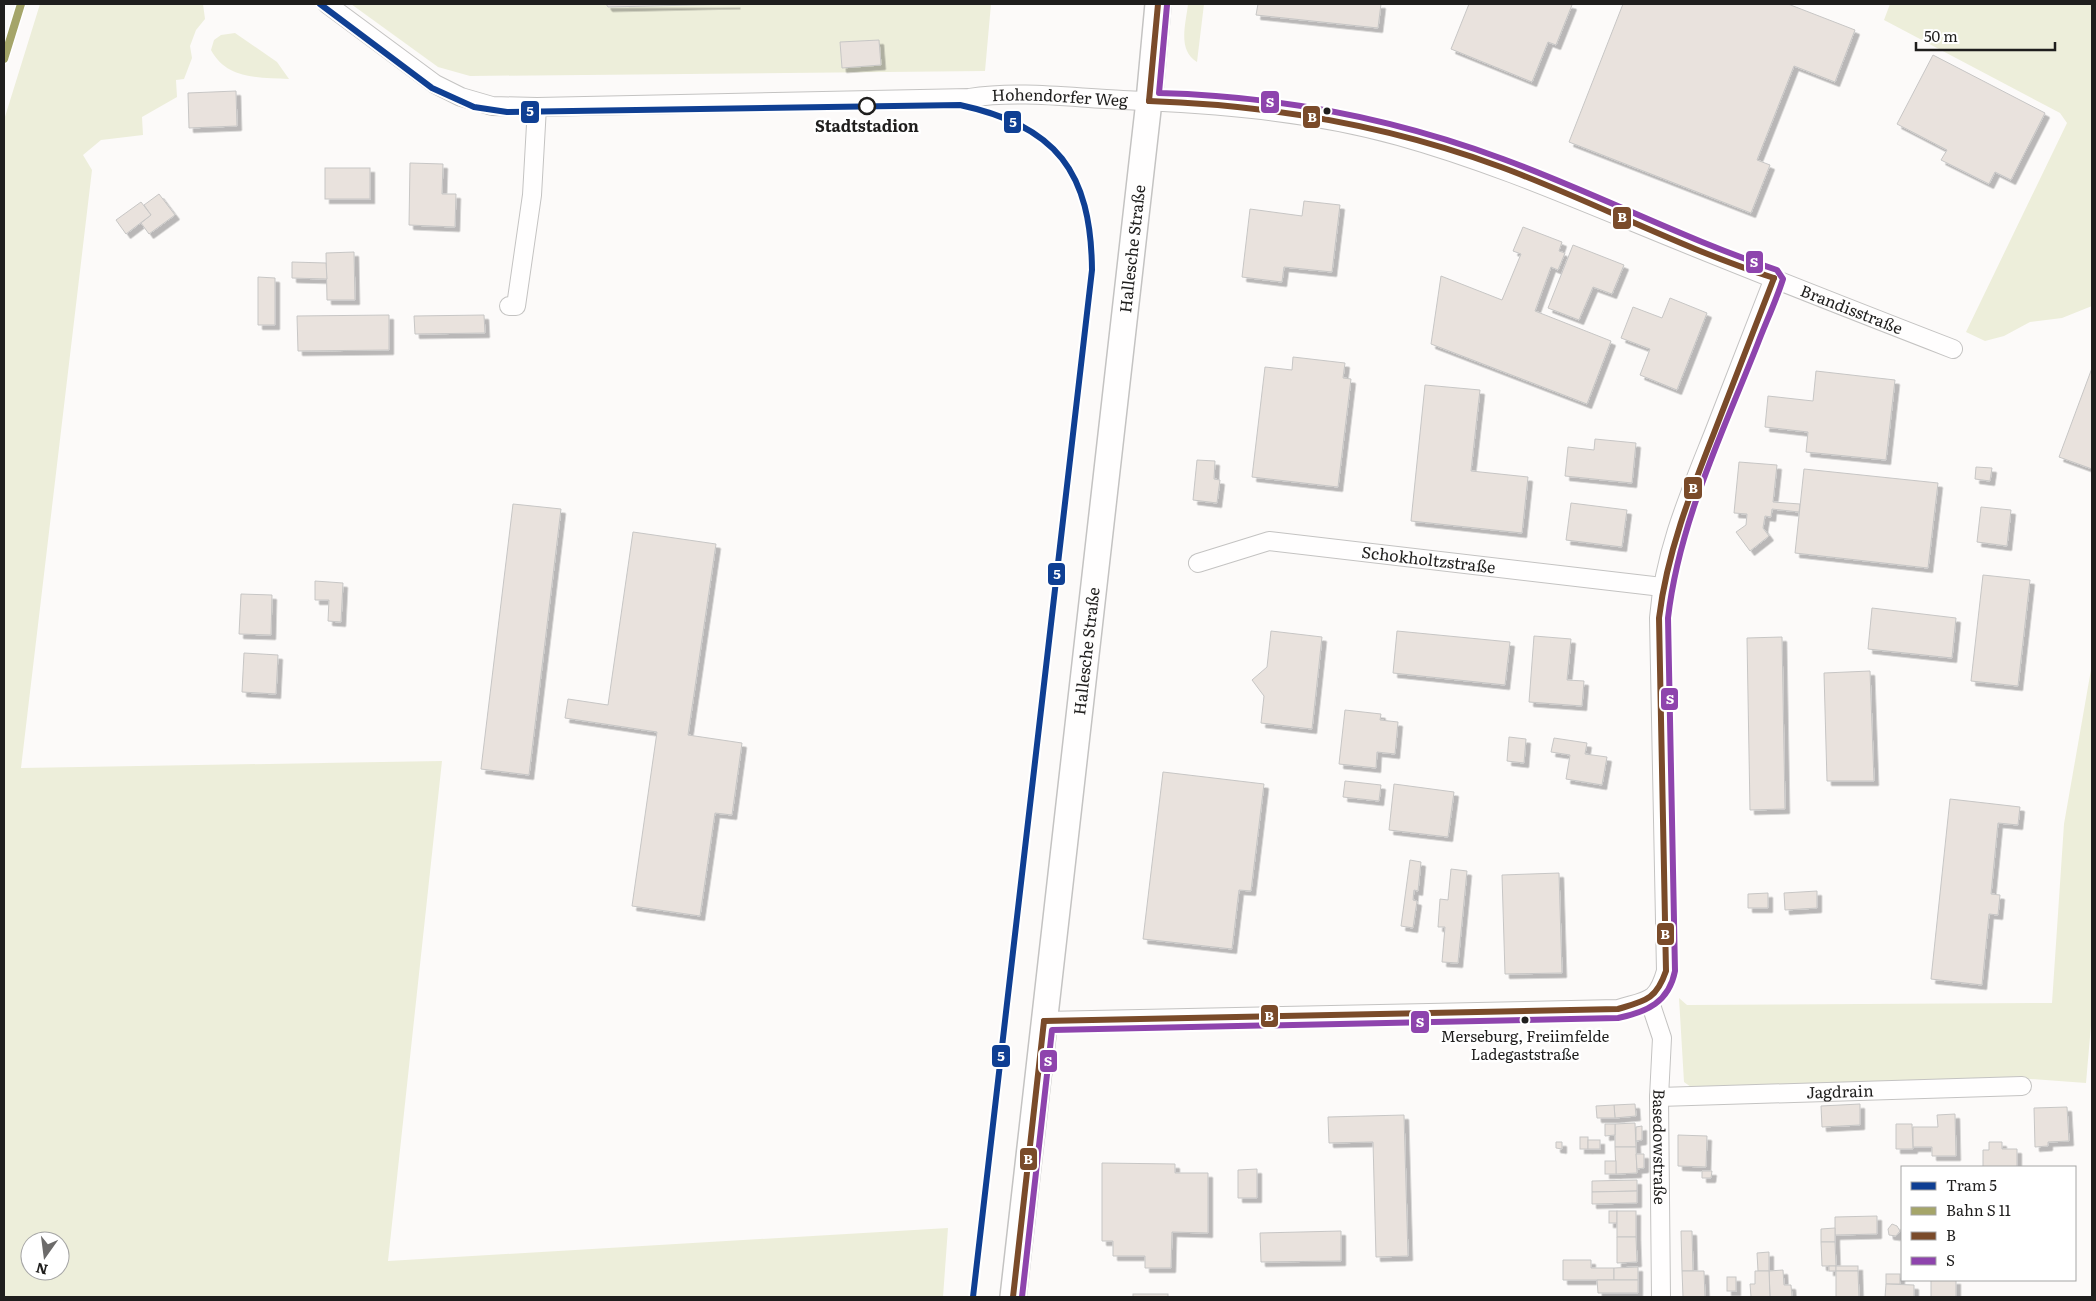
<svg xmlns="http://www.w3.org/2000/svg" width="2096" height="1301" viewBox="0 0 2096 1301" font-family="Literata,serif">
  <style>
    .green { fill: #edeeda; fill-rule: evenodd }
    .building { fill: #e9e2dd; stroke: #c7c6c5; filter: url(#shadow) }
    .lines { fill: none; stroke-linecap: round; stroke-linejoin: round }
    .street-casing { stroke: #c4c3c2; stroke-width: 20 }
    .secondary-casing { stroke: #c4c3c2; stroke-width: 28 }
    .street { stroke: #fffefe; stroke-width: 18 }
    .secondary { stroke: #fffefe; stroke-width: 25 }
    .bus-1-casing { stroke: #fff; stroke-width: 10 }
    .bus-2-casing { stroke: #fff; stroke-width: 10 }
    .bus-1 { stroke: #7a4b2a; stroke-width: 6 }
    .bus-2 { stroke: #8e44ad; stroke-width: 6 }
    .rail-1-casing { stroke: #fff; stroke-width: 11 }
    .rail-1 { stroke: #a5a569; stroke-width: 8 }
    .tram-1-casing { stroke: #fff; stroke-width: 10 }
    .tram-1 { stroke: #0f3f93; stroke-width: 6 }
    .stop-dot { fill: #fff; stroke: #1f1e1d; stroke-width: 2.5 }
    .bus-dot { fill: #1f1e1d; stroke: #fff; stroke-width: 2 }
    .labels { text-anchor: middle; stroke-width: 5; stroke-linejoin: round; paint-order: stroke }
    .bus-label { font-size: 15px; fill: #1f1e1d; stroke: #fff }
    .street-label { font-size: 16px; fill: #1f1e1d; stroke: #fff }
    .stop-label { font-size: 16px; font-weight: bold; fill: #1f1e1d; stroke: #fff }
    .line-badge { stroke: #fff; stroke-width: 2 }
    .badge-label { font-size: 14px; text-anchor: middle; font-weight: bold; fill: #fff }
  </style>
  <defs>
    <filter id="shadow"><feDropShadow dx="4.5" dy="4.5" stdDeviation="0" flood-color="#0004"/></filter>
  </defs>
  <rect width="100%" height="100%" fill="#fcfaf9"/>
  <!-- green -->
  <g class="green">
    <path d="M40,4h163l2,15 -9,11 -6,16 2,12 -8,21 -8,1 1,17 -35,20 1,18 -42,5 -18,15 9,15 -71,598 421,-7 -54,500 560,-33 -5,69h-939v-1177zM30,1241h30v30h-30z"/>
    <path d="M351,4h640l-6,67 -515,5 -32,-9z"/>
    <path d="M1188,4h16l-7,58c-20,-12 -11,-39 -9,-58z"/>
    <path d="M1890,4h202v302l-30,12 -32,4 -26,14 -19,5 -19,-9 101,-209 -7,-10 -176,-93z"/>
    <path d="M235,33l42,29 12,17c-30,-2 -62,1 -78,-29l3,-10 7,-5z"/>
    <path d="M2092,664v350l-6,69 -68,-5 -327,9 -7,-5 -5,-84 8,7 365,-2 12,-179z"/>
  </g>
  <!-- building -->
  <g class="building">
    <path d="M606,4h130l-128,3z"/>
    <path d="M1258,4h123l-3,24 -122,-13z"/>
    <path d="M1469,4h99l4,1 -16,40 -8,-3 -16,40 -81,-33z"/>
    <path d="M1623,4h165l67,26 -20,52 -41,-16 -37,94 13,5 -19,48 -182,-71z"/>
    <path d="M879,40l2,25 -39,3 -2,-26z"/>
    <path d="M1933,55l112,58 -34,67 -16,-8 -6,12 -48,-24 6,-10 -50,-26z"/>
    <path d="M236,91l1,35 -48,2 -1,-35z"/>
    <path d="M410,163l33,1 -1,30h14l-1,33 -46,-2z"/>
    <rect x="325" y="168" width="45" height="31"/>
    <path d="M159,194l16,21 -26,19 -8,-11 10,-8 -7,-10z"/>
    <path d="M1304,201l36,4 -8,67 -48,-5 -2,15 -40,-5 8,-68 52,7z"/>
    <path d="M141,202l10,13 -25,19 -10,-14z"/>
    <path d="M1523,227l39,15 -3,9 6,2 -7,17 -7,-3 -16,44 76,30 -24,63 -156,-60 10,-68 61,24 19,-46 -8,-3z"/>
    <path d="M1573,245l51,20 -12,29 -19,-7 -14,33 -31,-12z"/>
    <path d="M354,252l1,48h-28l-1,-47z"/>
    <path d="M292,262l34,1 1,16 -35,-1z"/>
    <path d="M258,277l17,1v47h-17z"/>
    <path d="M1670,298l37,15 -30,77 -37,-15 10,-26 -29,-11 12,-31 29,11z"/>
    <path d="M389,315v35l-91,1 -1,-35z"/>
    <path d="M484,315l1,18 -70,1 -1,-18z"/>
    <path d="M1293,357l52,6 -2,15 8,1 -13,108 -86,-10 13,-110 27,3z"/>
    <path d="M2092,368v101l-33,-12z"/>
    <path d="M1816,371l79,9 -9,80 -80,-8 2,-20 -43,-5 3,-31 45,5z"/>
    <path d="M1425,385l55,5 -9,81 57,6 -6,56 -111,-12z"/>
    <path d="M1595,439l41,4 -4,40 -67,-7 3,-29 26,3z"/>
    <path d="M1197,460l18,1 -1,18 6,1 -3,23 -24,-3z"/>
    <path d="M1739,462l38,3 -4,37 27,2 -1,8 -27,-3 -1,8 -6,-1 -2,12 6,8 -19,15 -14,-19 10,-7 1,-11 -13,-1z"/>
    <path d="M1976,467l16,1 -2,13 -15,-2z"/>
    <path d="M1804,469l134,14 -10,85 -133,-15z"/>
    <path d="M1571,503l56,7 -5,37 -56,-7z"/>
    <path d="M513,504l48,5 -32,266 -48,-6z"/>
    <path d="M1981,507l30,3 -4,36 -30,-4z"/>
    <path d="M633,532l83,12 -28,191 54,8 -10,72 -17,-2 -15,103 -68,-10 25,-174 -92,-14 3,-19 40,6z"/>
    <path d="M1983,575l47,5 -12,106 -47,-5z"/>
    <path d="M315,581l28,2 -2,39 -13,-1 1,-21h-14z"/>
    <path d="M241,594l31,1 -1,40 -32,-1z"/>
    <path d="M1872,608l84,10 -4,40 -84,-9z"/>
    <path d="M1271,631l51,6 -10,92 -51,-6 3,-27 -12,-16 15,-13z"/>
    <path d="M1397,631l113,11 -5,43 -112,-12z"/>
    <path d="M1534,636l37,3 -4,41 17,1 -2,25 -53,-4z"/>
    <path d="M1782,637l3,172 -35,1 -3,-172z"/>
    <path d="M244,653l34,2 -2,39 -34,-2z"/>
    <path d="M1870,671l4,110h-47l-3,-108z"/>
    <path d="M1345,710l36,4 -1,6 18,2 -3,32 -18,-2 -1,16 -37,-4z"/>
    <path d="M1509,737l17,2 -2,24 -17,-2z"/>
    <path d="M1554,738l33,5 -2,11 22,3 -5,28 -36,-6 4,-24 -19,-3z"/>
    <path d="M1163,772l101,12 -13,107 -12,-1 -7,59 -89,-10z"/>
    <path d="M1345,781l36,4 -2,16 -36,-4z"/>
    <path d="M1394,784l60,8 -6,45 -59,-7z"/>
    <path d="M1950,799l70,8 -2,18 -20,-2 -7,71 9,1 -2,20 -9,-1 -7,71 -51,-6z"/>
    <path d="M1410,860l11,2 -3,29 -4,-1 -1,10 4,1 -4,27 -12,-2z"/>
    <path d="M1451,869l16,2 -9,92 -16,-1 3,-35h-7l2,-28 8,1z"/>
    <path d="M1559,873l3,100 -57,1 -3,-99z"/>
    <path d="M1817,891v17l-32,2 -1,-17z"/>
    <path d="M1768,893v15h-20v-14z"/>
    <path d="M1635,1104l1,12 -21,2 -1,-13z"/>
    <path d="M1860,1104v21l-38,2 -1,-21z"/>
    <path d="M1614,1105l1,13h-18l-1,-12z"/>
    <path d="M2067,1107l2,34 -21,1v4l-13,1 -1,-39z"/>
    <path d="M1955,1114l1,42h-24v-9h-19v-20h25l-1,-12z"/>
    <path d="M1404,1115l4,141 -32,1 -3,-115 -44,1 -1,-26z"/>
    <path d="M1635,1123l1,24h-21v-23z"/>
    <path d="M1605,1124h10v11l-10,1z"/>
    <path d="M1896,1124h16l1,25h-17z"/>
    <path d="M1642,1126v14l-6,1v-14z"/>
    <path d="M1678,1135l29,1 -1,31 -28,-1z"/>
    <rect x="1580" y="1137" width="8" height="12"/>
    <rect x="1588" y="1140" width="12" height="9"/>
    <path d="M1556,1142h6v7l-6,-1z"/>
    <path d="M1989,1142h13v7h15v18h-34v-17h6z"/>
    <path d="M1615,1147h21l1,26 -21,1z"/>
    <path d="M1636,1154h8v14l-7,1z"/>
    <rect x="1605" y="1161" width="11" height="13"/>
    <path d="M1102,1163l73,1v9h33v60l-36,-1 -1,36h-26v-12h-32v-15h-11z"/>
    <path d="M1257,1169v29h-19v-28z"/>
    <path d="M1702,1171h10l-1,7h-9z"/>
    <path d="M1637,1180v11l-45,1v-11z"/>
    <path d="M1637,1191v12l-45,1v-12z"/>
    <rect x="1609" y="1211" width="8" height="12"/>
    <rect x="1617" y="1211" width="19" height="26"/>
    <path d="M1877,1216v18l-42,1v-18z"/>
    <path d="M1892,1224l5,2 3,5 -4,5 -7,-1 -1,-6z"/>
    <path d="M1835,1228v14h-14v-13z"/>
    <path d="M1341,1231v30l-80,1 -1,-29z"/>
    <path d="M1681,1231h11l1,40h-11z"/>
    <path d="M1617,1237h19l1,25 -20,1z"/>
    <path d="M1821,1242h14l1,24h-14z"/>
    <path d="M1769,1252v19h-11l-1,-18z"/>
    <path d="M1563,1260h28v8h23v12h-51z"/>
    <rect x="1829" y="1266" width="7" height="5"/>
    <rect x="1836" y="1266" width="22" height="5"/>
    <path d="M1638,1267v13h-24v-12z"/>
    <path d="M1783,1270l1,15h7l1,12h-22l-1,-26z"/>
    <path d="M1682,1271h22l1,26h-22z"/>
    <path d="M1755,1271h14l1,26h-19l-1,-13h5z"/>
    <path d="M1836,1271h22l1,26h-23z"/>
    <rect x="1886" y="1274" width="14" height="10"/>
    <rect x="1727" y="1277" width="9" height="14"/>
    <path d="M1597,1280h41v13h-40z"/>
    <rect x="1931" y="1280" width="25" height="17"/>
    <path d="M1886,1284l28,1v12h-29z"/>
    <rect x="1133" y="1294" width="35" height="3"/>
  </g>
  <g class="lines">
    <!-- street casing -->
    <g class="street-casing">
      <g id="street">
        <path id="s1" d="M327,4l108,80 26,13 31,9 45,1 432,-9c50,-8 104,0 154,2 93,4 186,11 276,36 90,25 175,62 261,97 98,40 195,78 293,116"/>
        <path d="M509,306h7l16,-111 5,-88"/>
        <path id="s2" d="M1198,563l71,-22 393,46"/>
        <path id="s3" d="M1649,999l13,39 -3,59 2,200"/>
        <path d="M1044,1021l574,-12c30,-9 39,-6 48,-38l-7,-353c5,-65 30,-123 54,-183 20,-52 40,-104 61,-157"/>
        <path id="s4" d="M1659,1097l363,-11"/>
      </g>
    </g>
    <!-- secondary casing -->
    <g class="secondary-casing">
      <g id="secondary">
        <path id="s5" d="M1013,1297l136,-1196 9,-97"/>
      </g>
    </g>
    <!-- street -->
    <use href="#street" class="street"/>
    <!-- secondary -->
    <use href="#secondary" class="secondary"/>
    <!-- bus-1 casing -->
    <g class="bus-1-casing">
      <g id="bus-1">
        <path d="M1149,101c120,4 238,24 352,66 92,34 179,81 273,111"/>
        <path d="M1149,101l9,-97"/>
        <path d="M1044,1021l574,-12c27,-8 38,-9 48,-38l-7,-353c8,-65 31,-124 55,-185 20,-51 40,-103 60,-155"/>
        <path d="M1013,1297l31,-276"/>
      </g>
    </g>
    <!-- bus-2 casing -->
    <g class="bus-2-casing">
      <path id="bus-2" d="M1022,1297l30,-267 566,-12c29,-6 51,-16 57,-47l-7,-353c11,-96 55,-186 90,-275 8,-21 18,-42 25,-64l-6,-9c-93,-31 -181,-77 -274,-111 -111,-41 -226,-63 -344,-66l8,-88"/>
    </g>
    <!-- bus-1 -->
    <use href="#bus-1" class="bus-1"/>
    <!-- bus-2 -->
    <use href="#bus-2" class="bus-2"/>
    <!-- rail-1 casing -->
    <g class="rail-1-casing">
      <path id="rail-1" d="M4,59l17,-55"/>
    </g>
    <!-- rail-1 -->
    <use href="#rail-1" class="rail-1"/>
    <!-- tram-1 casing -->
    <g class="tram-1-casing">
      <path id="tram-1" d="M320,4l112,84 42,19 33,5 453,-7c97,21 131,67 132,165l-119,1027"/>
    </g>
    <!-- tram-1 -->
    <use href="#tram-1" class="tram-1"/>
  </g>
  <!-- markers -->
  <circle class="stop-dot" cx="867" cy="106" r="8"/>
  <g class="bus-dot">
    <circle cx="1327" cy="111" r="4.5"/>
    <circle cx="1525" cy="1020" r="4.5"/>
  </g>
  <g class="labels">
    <!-- bus labels -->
    <g class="bus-label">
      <text x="1525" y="1042">Merseburg, Freiimfelde<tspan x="1525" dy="18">Ladegaststraße</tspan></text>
    </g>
    <!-- street labels -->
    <g class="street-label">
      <text dy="6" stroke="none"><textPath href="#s1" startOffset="764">Hohendorfer Weg</textPath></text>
      <text dy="6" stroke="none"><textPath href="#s5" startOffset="1055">Hallesche Straße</textPath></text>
      <text dy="6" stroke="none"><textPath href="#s1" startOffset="1591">Brandisstraße</textPath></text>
      <text dy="6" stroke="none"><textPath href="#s2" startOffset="235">Schokholtzstraße</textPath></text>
      <text dy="6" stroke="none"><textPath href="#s5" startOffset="650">Hallesche Straße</textPath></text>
      <text dy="6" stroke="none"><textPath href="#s4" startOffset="181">Jagdrain</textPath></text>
      <text dy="6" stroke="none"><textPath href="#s3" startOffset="150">Basedowstraße</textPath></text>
    </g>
    <!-- stop labels -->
    <g class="stop-label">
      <text x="867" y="132">Stadtstadion</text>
    </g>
  </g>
  <g class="line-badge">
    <rect x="1260" y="90" width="20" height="24" rx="5" fill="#8e44ad"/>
    <rect x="520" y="100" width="20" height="24" rx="5" fill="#0f3f93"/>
    <rect x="1302" y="105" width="19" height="24" rx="5" fill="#7a4b2a"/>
    <rect x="1003" y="110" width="19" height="24" rx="5" fill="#0f3f93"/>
    <rect x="1612" y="206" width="20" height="24" rx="5" fill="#7a4b2a"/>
    <rect x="1745" y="250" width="19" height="24" rx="5" fill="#8e44ad"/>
    <rect x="1683" y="476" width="20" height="24" rx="5" fill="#7a4b2a"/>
    <rect x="1047" y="562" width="19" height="24" rx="5" fill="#0f3f93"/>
    <rect x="1660" y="687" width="19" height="24" rx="5" fill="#8e44ad"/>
    <rect x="1656" y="922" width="19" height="24" rx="5" fill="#7a4b2a"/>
    <rect x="1260" y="1004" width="19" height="24" rx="5" fill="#7a4b2a"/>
    <rect x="1410" y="1010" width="20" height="24" rx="5" fill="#8e44ad"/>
    <rect x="991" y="1044" width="20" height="24" rx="5" fill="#0f3f93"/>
    <rect x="1039" y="1049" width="19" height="24" rx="5" fill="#8e44ad"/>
    <rect x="1019" y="1147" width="19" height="24" rx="5" fill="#7a4b2a"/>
  </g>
  <g class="badge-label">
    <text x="1270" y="107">S</text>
    <text x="530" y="116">5</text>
    <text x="1312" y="122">B</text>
    <text x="1013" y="127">5</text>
    <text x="1622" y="222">B</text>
    <text x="1754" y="267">S</text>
    <text x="1693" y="493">B</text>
    <text x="1057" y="579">5</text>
    <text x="1670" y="704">S</text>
    <text x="1665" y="939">B</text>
    <text x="1269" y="1021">B</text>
    <text x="1420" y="1027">S</text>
    <text x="1001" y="1061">5</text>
    <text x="1048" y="1066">S</text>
    <text x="1028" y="1164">B</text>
  </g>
  <!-- border -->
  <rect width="2096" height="1301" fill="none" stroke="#1f1e1d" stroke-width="10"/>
  <!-- legend -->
  <rect x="1901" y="1166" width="175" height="115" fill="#ffffff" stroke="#a5a5a5"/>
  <rect x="1911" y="1182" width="25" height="8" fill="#0f3f93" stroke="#a5a5a5"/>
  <text x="1946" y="1191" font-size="15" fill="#1f1e1d">Tram 5</text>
  <rect x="1911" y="1207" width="25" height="8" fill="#a5a569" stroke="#a5a5a5"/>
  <text x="1946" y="1216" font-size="15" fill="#1f1e1d">Bahn S 11</text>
  <rect x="1911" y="1232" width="25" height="8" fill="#7a4b2a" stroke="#a5a5a5"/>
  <text x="1946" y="1241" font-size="15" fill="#1f1e1d">B</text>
  <rect x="1911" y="1257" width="25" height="8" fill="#8e44ad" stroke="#a5a5a5"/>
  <text x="1946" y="1266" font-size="15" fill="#1f1e1d">S</text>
  <!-- north arrow -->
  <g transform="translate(45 1256) rotate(194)"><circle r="24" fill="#ffffff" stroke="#a5a5a5"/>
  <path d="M0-4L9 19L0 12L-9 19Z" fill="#6c6b6a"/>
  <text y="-8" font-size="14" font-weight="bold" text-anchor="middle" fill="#1f1e1d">N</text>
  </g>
  <!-- scale -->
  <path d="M1916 42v8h139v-8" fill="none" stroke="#1f1e1d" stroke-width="2.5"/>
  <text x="1924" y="42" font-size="15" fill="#1f1e1d" stroke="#ffffff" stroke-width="4" paint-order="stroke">50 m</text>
</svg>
